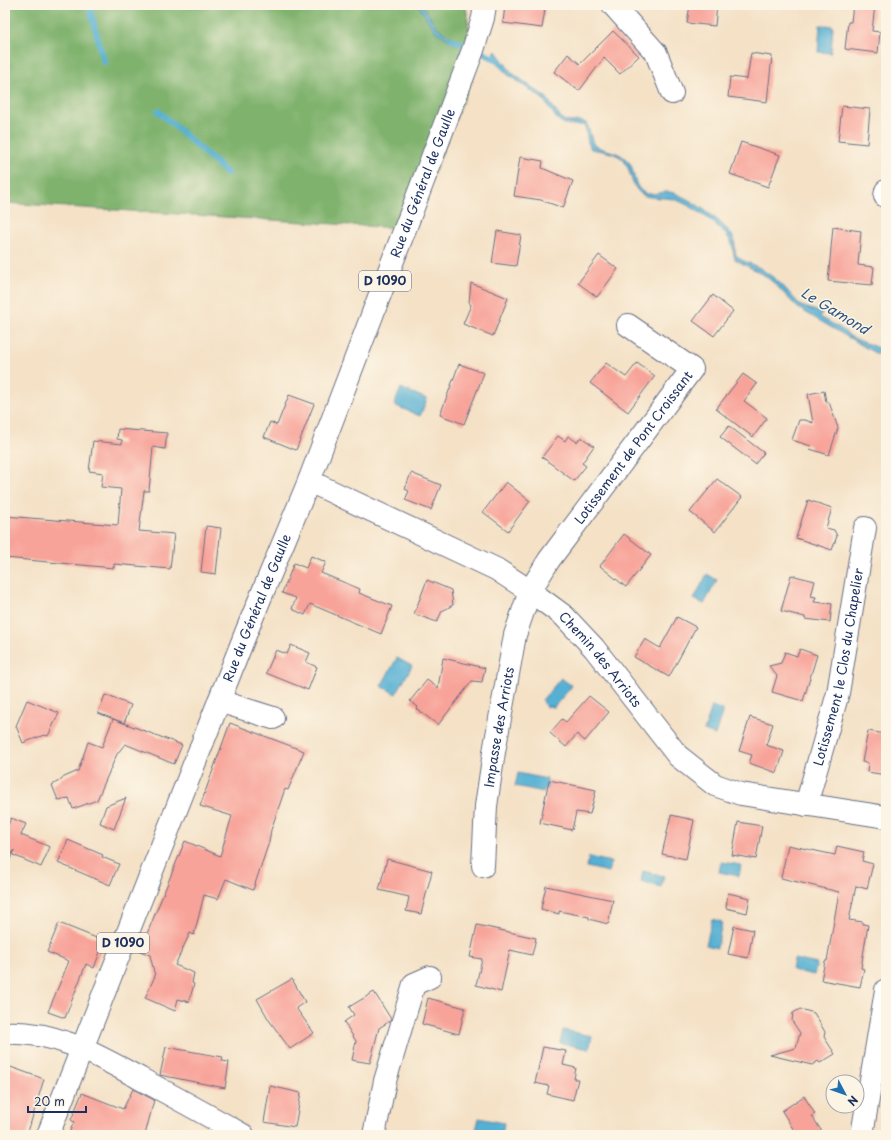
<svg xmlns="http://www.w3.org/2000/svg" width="891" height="1140" viewBox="0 0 891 1140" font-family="'Playpen Sans',sans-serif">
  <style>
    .forest { fill: #7fb26d; stroke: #4d7066 }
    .water { fill: #55b0d3; stroke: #387098 }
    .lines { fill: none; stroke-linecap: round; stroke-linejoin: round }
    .stream { stroke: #55b0d3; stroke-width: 6 }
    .building { fill: #f8a399 }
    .minor-casing { stroke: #676d82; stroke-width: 24 }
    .major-casing { stroke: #676d82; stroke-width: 24 }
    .minor { stroke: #fff; stroke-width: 22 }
    .major { stroke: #fff; stroke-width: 22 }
    .labels { text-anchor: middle; stroke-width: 3; stroke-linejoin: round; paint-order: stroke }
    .shield { fill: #fcf5e5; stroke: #5e6a86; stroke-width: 1 }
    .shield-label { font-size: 12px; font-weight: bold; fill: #1b2f5e }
    .street-label { font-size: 13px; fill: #1b2f5e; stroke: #fcf5e5 }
    .water-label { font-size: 14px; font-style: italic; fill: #2c5681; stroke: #fcf5e5 }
  </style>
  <rect width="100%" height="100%" fill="#fcf5e5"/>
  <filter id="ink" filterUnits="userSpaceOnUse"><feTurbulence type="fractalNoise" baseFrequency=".025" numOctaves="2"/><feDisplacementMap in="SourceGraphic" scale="8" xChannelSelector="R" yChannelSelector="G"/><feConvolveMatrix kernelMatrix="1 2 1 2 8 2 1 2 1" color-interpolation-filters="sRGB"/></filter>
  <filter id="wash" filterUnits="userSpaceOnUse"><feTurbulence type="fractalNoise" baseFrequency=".012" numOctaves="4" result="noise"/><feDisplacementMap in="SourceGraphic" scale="16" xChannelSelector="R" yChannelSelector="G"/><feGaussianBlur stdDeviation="0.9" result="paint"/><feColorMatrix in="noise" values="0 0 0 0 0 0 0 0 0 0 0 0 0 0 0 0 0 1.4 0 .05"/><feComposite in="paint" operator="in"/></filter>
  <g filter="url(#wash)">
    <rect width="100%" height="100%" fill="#f4e1c6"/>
    <!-- forest -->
    <path class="forest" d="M5,5h461l8,68 -62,156 -407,-26z"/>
    <!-- water -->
    <g class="water">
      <path d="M86,5h135l-29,2z"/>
      <path d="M418,5h4l14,21 8,7 15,8v5l-24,-15z"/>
      <path d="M820,25l13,1 -2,27 -13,-1z"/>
      <path d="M495,50l17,23 35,25 10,15 8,8 6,1 8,-1 7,2c5,8 4,15 8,22 12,7 25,5 35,17 6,8 4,24 14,30 6,5 19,-1 27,0 17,3 54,30 63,45 3,6 1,12 3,18l6,5 18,8 14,10 9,8 18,20 21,7 -2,4 20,11 13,10 33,13v7l-11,-5 -77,-45 -24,-25 -10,-8 -28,-15c-4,-6 -2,-12 -5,-18 -8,-15 -39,-37 -55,-42 -11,-4 -26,0 -35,-6 -12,-9 -9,-29 -21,-37 -7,-5 -19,-6 -29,-8l-3,-7 -3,-16 -4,-1h-13l-5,-2 -6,-4 -14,-20 -36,-25 -15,-16z"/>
      <path d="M401,388l26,11 -7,17 -26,-11z"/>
      <path d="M707,574l10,6 -13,24 -10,-5z"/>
      <path d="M397,658l15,8 -16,28 -15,-8z"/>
      <path d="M561,678l11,8 -19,22 -3,-2 -4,1 -2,-3v-2l-2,-2z"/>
      <path d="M712,706l11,4 -8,25 -11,-4z"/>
      <path d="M518,773l29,6 -1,2 3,2 -1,5 -4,1v3l-29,-6z"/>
      <path d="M589,857l22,5 -3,10 -21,-5z"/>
      <path d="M721,862l20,3 -2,11 -20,-4z"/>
      <path d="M643,871l21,5 -3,11 -20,-5z"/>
      <path d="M712,919l10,3 -5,26 -11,-3z"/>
      <path d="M794,959l23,5 -3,11 -22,-5z"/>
      <path d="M563,1030l29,6 -3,13 -29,-6z"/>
      <path d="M479,1118l25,5 -2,12 -26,-5z"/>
    </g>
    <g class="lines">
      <!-- stream -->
      <g class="stream">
        <path d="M89,5l15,57"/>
        <path d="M452,39l46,21"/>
        <path d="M158,111l69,62"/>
      </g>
    </g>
    <g id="blocks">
      <!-- building -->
      <g class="building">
        <path d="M505,5l40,5 -3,18 -39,-5z"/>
        <path d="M690,5h27l-2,21 -28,-3z"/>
        <path d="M853,5h22l-3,26 8,1 -2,21 -33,-4 3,-27h3z"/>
        <path d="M613,31l26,25 -19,18 -16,-16 -25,33 -25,-19 14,-18 12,10z"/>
        <path d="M751,53l21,3 -5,46 -39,-5 2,-20 17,2z"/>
        <path d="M842,106l28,3 -3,35 -29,-3z"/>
        <path d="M741,142l39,13 -12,32 -38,-13z"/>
        <path d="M520,157l23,4 -1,7 31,13 -10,27 -22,-8 -27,-4z"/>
        <path d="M833,227l28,4 -3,34 16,2 -2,18 -44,-4z"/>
        <path d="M497,231l24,4 -5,31 -24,-3z"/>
        <path d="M599,255l19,14 -21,28 -19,-14z"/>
        <path d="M471,283l37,15 -15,38 -30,-12 8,-19 -2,-3z"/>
        <path d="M713,295l20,16 -19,25 -21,-15z"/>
        <path d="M606,363l20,14 11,-14 18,13 -27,36 -38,-29z"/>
        <path d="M459,364l25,9 -20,51 -24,-9z"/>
        <path d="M743,374l14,10 -13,17 23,17 -14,19 -37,-28z"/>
        <path d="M824,391l2,11h3l9,26 -9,27 -19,-6 1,-3 -19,-6 7,-20h6l8,3 -5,-29z"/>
        <path d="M289,395l25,9 -18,46 -32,-13 6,-15 7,3z"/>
        <path d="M729,426l35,27 -9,11 -35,-27z"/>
        <path d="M118,429l49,4 -2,16 -12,-2 -4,44h-5l-5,40 35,3 -4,35 -56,-5v4l-109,-10v-42l113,9 3,-36 -20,-2 2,-14 -14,-2 4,-30 29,3v-4l-5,-1z"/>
        <path d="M558,436l7,5 3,-5 9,6 4,-5 13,9 -12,17 4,3 -12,15 -32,-24z"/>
        <path d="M411,473l30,12 -10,25 -26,-10 4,-9 -4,-2z"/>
        <path d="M717,479l25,18 -27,35 -25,-20z"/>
        <path d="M506,482l24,19 -22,30 -25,-19z"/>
        <path d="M808,500l24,8 -6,20 8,2 3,6 -5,14 -36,-12z"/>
        <path d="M206,526l15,2 -5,46 -15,-2z"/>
        <path d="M624,534l27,21 -25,32 -26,-21z"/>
        <path d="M311,556l15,6 -5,11 39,16 -1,4 33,13 -11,28 -71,-30 -5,11 -13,-6 4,-11 -14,-5 12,-30 12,5z"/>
        <path d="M791,575l24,6 -4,15 5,1 -2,5 18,2 -2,18 -25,-3v-2l-24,-6z"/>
        <path d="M427,580l24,10 2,15 -11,6 -5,11 -23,-8z"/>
        <path d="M677,617l19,10 -27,50 -35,-20 11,-18 15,9z"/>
        <path d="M291,645l19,8 -4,9 11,5 -9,23 -42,-17 10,-23 11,4z"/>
        <path d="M800,649l17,6 -14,46 -31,-9 5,-16 -8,-10 12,-3 4,-11 12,4z"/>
        <path d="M443,658l42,10 -3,14 -10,-1 -34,44 -21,-16 1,-2 -8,-6 17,-21 11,8z"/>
        <path d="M105,695l26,10 -7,18 -26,-10z"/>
        <path d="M589,696l20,16 -24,29 -8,-7 -11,13 -16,-14 12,-14 4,3z"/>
        <path d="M27,700l32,13 -11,23 -4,-1 -21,8 -7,-17z"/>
        <path d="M750,717l23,7 -7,21 18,6 -7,22 -28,-10 3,-8 -13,-4z"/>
        <path d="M113,719l69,26 -8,19 -49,-20 -8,10 -20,46 -24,9 -4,-11 -11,2 -6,-15 7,-4 3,-3 16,-7 10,-29 14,5z"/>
        <path d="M230,723l74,28 -16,39 -3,-1 -14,41 -2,12 -16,48 -27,-11 -8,20 -14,-4 -10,40 -4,-2 -15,32 19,8 -2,10 2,1 -5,18 -11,-3 -3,12 -30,-13 10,-22 -5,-21 -10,-4 45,-110 35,15 12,-40 -32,-10z"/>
        <path d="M868,731l18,3v41l-19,-3 1,-9 -6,-1z"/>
        <path d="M549,780l47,10 -6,24 -14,-2 -4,18 -32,-7z"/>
        <path d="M126,798l-12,31 -14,-6 6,-17z"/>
        <path d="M671,815l23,5 -8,39 -24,-5z"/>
        <path d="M11,818l15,6 -5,11 29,12 -9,20 -28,-12 1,-5 -9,21v-48l3,2z"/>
        <path d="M738,822l24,4 -6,33 -24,-4z"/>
        <path d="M68,840l35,15 -1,2 17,7 -9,21 -52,-22z"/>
        <path d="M788,845l47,10 2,-9 27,6 -2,9 11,3 -6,25 -11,-3 -7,34 14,2v2l5,1 -7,43 3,1 -4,18 -39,-7 4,-19h2l12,-69 -58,-14z"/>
        <path d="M387,859l45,12 -11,43 -15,-3 3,-14 -30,-7z"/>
        <path d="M546,886l67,14 -5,24 -19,-5v-2l-30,-6v3l-18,-5z"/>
        <path d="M728,893l22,5 -3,15 -21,-5z"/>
        <path d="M59,923l45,18 -10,27 -8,-4 -21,54 -17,-6 21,-51 -22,-9z"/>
        <path d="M477,925l59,13 -4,17 -22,-5 -9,42 -25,-7 6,-26 -12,-2z"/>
        <path d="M734,926l19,4 -5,28 -20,-4z"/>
        <path d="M292,979l13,23 -9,6 18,25 -24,16 -21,-29 -12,-21z"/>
        <path d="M374,992l17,27 -1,2 -11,7 -9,35 -18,-3 4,-19 -12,-19 10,-7 -5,-8z"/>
        <path d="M428,998l37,10 -6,26 -37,-10z"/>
        <path d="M800,1009l14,4 11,19 -1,5 11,17 -15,9 -2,-2 -6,4 -42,-10 26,-7 4,-15 -8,-12 1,-8z"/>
        <path d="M166,1047l57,10 -1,4 7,1 -4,26 -65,-13z"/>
        <path d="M543,1047l23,4 -3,14 13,3 -2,11h4l-5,21 -26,-6 2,-8 -14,-3z"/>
        <path d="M5,1065l39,14 -17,56h-22z"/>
        <path d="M270,1086l31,7 -6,34 -31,-5z"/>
        <path d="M133,1089l21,11 -9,35h-77l6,-13 -3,-2 11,-27 41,16z"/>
        <path d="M804,1096l11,18 -3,2 12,19h-27l-15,-24z"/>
      </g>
    </g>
  </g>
  <g filter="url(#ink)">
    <use href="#blocks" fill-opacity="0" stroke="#676d82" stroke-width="1"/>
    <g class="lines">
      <!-- minor casing -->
      <g class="minor-casing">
        <g id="minor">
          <path d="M613,5l43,48 16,40"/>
          <path d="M885,196l1,-5"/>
          <path id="s1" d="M309,481l187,88 34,22 34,25 30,32 84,108 37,29 26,9 145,23"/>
          <path d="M219,701l54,17"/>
          <path id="s2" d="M806,805l32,-112 27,-165"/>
          <path id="s3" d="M483,866l3,-60 8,-54 21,-117 15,-44 19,-31 143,-191 -64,-44"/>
          <path d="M5,1033c51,-3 93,23 136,46 34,18 68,37 102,56"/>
          <path d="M374,1135l11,-54 29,-97 16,-7"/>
          <path d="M862,1135l24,-145"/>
        </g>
      </g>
      <!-- major casing -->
      <g class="major-casing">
        <g id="major">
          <path id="s4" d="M48,1135l199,-505 62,-149 164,-431 10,-32 2,-13"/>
        </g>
      </g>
      <!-- minor -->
      <use href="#minor" class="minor"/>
      <!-- major -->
      <use href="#major" class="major"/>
    </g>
  </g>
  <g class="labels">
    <!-- shield labels -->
    <g class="shield">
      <rect x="359" y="271" width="52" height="20" rx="3"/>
      <rect x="97" y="933" width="52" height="20" rx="3"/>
    </g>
    <g class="shield-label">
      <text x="385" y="285">D 1090</text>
      <text x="123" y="947">D 1090</text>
    </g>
    <!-- street labels -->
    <g class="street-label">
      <text dy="5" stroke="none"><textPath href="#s4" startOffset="1023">Rue du Général de Gaulle</textPath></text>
      <text dy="5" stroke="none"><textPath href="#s3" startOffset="457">Lotissement de Pont Croissant</textPath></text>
      <text dy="5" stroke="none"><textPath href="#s4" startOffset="567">Rue du Général de Gaulle</textPath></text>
      <text dy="5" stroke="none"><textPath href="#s1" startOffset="346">Chemin des Arriots</textPath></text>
      <text dy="5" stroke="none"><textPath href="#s2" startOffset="142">Lotissement le Clos du Chapelier</textPath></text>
      <text dy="5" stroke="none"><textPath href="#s3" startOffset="140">Impasse des Arriots</textPath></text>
    </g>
    <!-- water labels -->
    <g class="water-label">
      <text transform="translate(835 311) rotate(31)" y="5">Le Gamond</text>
    </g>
  </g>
  <!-- margin -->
  <rect width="891" height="1140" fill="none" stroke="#fcf5e5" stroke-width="20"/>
  <!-- north arrow -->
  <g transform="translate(845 1094) rotate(131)"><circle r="19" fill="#fcf5e5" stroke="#a2a6af"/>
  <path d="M0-3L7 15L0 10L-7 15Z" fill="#1f6fb2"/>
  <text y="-6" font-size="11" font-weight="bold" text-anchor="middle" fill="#1b2f5e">N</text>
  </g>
  <!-- scale -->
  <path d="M28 1106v6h58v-6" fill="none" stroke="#1b2f5e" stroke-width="2"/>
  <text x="34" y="1106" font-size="12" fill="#1b2f5e" stroke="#fcf5e5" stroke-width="3" paint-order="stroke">20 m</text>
</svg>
